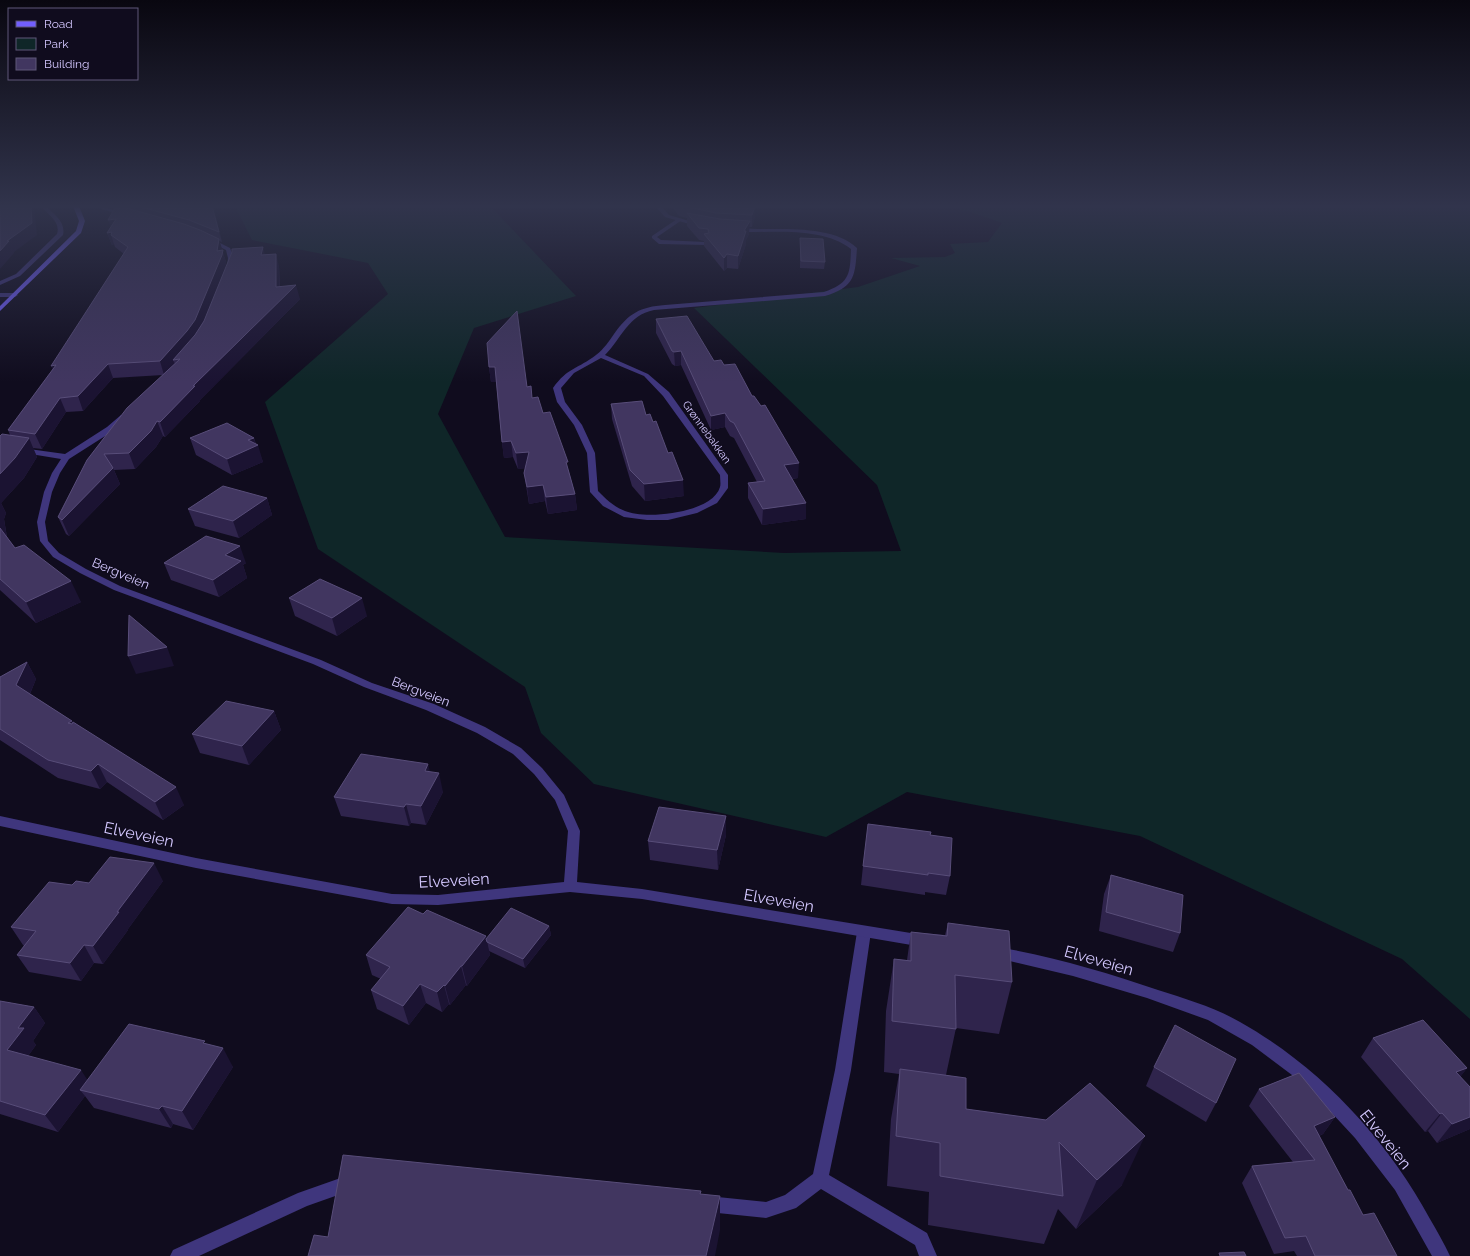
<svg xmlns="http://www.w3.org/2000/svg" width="1470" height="1256" viewBox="0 0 1470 1256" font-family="Raleway,sans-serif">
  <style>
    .green { fill: #0f2628 }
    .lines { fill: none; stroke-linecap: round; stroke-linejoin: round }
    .lane { fill: #3f367d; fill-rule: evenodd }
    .street { fill: #3f367d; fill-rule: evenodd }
    .secondary { fill: #725fff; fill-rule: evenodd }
    .wall { fill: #2f244c }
    .shaded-wall { fill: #1b1332 }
    .building { fill: #413660; stroke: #584d79 }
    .labels { text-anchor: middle; stroke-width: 3; stroke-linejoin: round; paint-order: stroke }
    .far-street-label { font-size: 11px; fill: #d4c8ff; stroke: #100c1e }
    .street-label { font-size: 13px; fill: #d4c8ff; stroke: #100c1e }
    .near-street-label { font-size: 16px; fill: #d4c8ff; stroke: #100c1e }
  </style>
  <rect width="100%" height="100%" fill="#100c1e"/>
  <!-- green -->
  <path class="green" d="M235,206h255l86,90 -102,32 -36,86 67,123 279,16 117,-2 -24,-66 -183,-177 164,-21 62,-21 -29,-8 54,-1 10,-4 -5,-9 38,-2 14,-19 -31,-11 -28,-6h527v813l-68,-60 -262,-123 -233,-44 -81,45 -232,-53 -53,-51 -16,-46 -207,-138 -53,-147 123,-108 -20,-31 -116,-23z"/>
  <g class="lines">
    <!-- lane -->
    <g class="lane">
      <path d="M40,206h6c8,8 20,16 17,29l-43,41 -20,9v-4l16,-7 41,-40c4,-12 -9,-20 -17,-28z"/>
      <path d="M677,219l5,1 -25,17 4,3 45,2 2,1v2l-49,-1 -7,-6v-2z"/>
      <path d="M0,293h15l3,2 -3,2h-15z"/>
      <path d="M864,926l5,2 2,4 -20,138 -22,105 98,58 10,23h-18l-4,-11 -94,-56 -25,19 -30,10 -58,-6 -6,-2 -2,-6 2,-6 6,-2 58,6 19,-7 28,-21 22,-104 22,-138 2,-4z"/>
      <path d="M349,1175l6,2 2,6 -2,6 -48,17 -108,50h-29l3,-6 125,-57z"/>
    </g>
    <!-- street -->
    <g class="street">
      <path d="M93,206h8l27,9 -5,1z"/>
      <path d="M655,206h6l8,9 34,10 -3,2 -35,-10z"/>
      <path d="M734,229c9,-1 19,0 28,0 28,0 74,-2 95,19 -2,28 -2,39 -32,48l-171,14c-26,5 -32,28 -49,45l43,19 21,18 59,83v13l-11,15 -20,10 -29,7h-21l-23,-3 -21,-11 -13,-14 -3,-39 -13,-28 -17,-23 -4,-14c15,-21 25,-19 43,-33 8,-6 13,-14 18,-21 15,-21 26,-27 51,-29l159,-13c26,-9 26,-18 27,-43 -29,-23 -80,-16 -115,-17l-2,-1zM601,358l43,18 19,20 57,79c0,4 1,9 0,12 -7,26 -74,33 -95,24 -11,-4 -19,-12 -27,-20l-3,-38 -13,-28 -17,-23 -4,-14 13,-15z"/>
      <path d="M206,238h4l20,10 4,10 -2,11 -5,-1 1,-10 -2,-8 -20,-10z"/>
      <path d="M121,415h6l1,2 -15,14 -44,28 -9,14 -8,19 -7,30 3,19 11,12 27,16 34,17 201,74 51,23 62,21 51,23 36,21 21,20 22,27 16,36 -3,51 65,7 281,46 5,2 2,4 -2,4 -5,2 -281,-48 -72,-7 -132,13 -46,-1 -196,-36 -196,-42v-10l196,42 196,36 46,1 126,-13 4,-51 -13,-31 -21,-26 -21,-20 -36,-21 -51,-23 -62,-23 -51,-23 -199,-74 -34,-17 -27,-16 -13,-16 -3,-19 7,-30 8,-19 9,-14 -61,-10v-4l65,9 42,-27z"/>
      <path d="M998,947c55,10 108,25 160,43 28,9 56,17 82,32 80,45 146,116 190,197 7,12 14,24 20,37h-18l-37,-66 -40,-52 -38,-41 -21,-19 -44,-33 -44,-25 -61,-22 -74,-22 -80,-19 -2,-4 2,-4z"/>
    </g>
    <!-- secondary -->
    <path class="secondary" d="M73,206h6l6,15 -4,12 -81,78v-5l76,-75 3,-10z"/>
  </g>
  <!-- wall -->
  <g class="wall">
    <path d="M122,206h91l9,36 -3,-1 7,21v6l39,-13 14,11 1,21 20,12 -100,101v1l-35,36 -2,-1 -7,11 -21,22 -21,1 6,14 -51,52 -3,-2 -8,-17 29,-57 76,-85 -50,3 -30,33 -17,1 -24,37 -9,-1 4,9 -13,21 -23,25 5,10 -2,6 3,18 8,11 66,54 -45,21 -36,-33v-154l10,-1 -2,-5 45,-60 71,-116 -9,-7 -1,-3 -2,1 -5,-12 15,-26z"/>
    <path d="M671,206h84v11l-3,10h-3v7l-3,6v4l-8,25 -11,-1 -3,3 -20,-25v-5l-5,-1 -12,-14v-8l-8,-2z"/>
    <path d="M800,238l25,24 -1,7 -24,-1z"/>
    <path d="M656,319l58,42 84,117 -6,1 14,40 -44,6 -14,-27v-15l9,-1 -23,-44 -4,-2 -5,-9 -14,3 -30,-65 -6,1 -3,-2 -16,-31z"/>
    <path d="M489,367l38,20 5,11 11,15 26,59 6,22 2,16 -29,4 -3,-13 -16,3 -5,-31 1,-5 -7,1 -5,-12 -9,1 -2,-16 -6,-60h-5z"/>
    <path d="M611,404l42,18 31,74 -39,5 -13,-15 -20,-67z"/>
    <path d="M190,438h64l2,6 7,18 -31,13 -36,-20z"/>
    <path d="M267,498l5,17 -33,23 -44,-12 -7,-17z"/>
    <path d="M164,563h82l-3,2 4,13 -28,19 -48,-17z"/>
    <path d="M289,598l78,18 -30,20 -42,-20z"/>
    <path d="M27,662l9,17 -6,15 42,27 1,2 111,82 -21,15 -56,-38 -7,7 -42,-11 -58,-38v-63z"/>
    <path d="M274,711l7,19 -32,35 -49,-12 -8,-19z"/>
    <path d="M430,772l13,20 -17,33 -15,-2 -2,3 -68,-10 -7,-19z"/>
    <path d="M726,816v19l-8,35 -68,-10 -2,-19z"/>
    <path d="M930,835l20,41 -4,19 -21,-3v3l-64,-10 2,-19z"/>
    <path d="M1111,875l69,58 -7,19 -74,-21 5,-37z"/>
    <path d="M163,881l-35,48v1l-25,34 -9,-1 -13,18 -52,-9 -12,-17 7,-9 -1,-1 -12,-18 61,-42 17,-2z"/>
    <path d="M423,914l63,22v3l63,-13 2,9 -26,33 -36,-17 1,4 -23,31 -1,-1 -16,20 -1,-1 -7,8 -16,-9 -17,22 -32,-16 -6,-19 10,-11 -9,-4 -6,-20z"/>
    <path d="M948,923l64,59 -13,52 -43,-6 -10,47 20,34 80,11 76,65 -46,44 -18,-20 -14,35 -116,-19 1,-33 -42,-6 4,-67 8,-45 -15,-2 2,-61 8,-52 13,1 4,-28 34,3z"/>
    <path d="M0,1001l34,6 11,16 -12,18 3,4 -8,11 59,24 120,-36 26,23 -40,63 -20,-6 -2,4 -77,-20 -9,-12 -27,36 -58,-18z"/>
    <path d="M1373,1038l94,30 -7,9 10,52 -33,14 -9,-12 -3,1 -64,-75z"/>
    <path d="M1154,1067l62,36 -10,19 -60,-36z"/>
    <path d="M1259,1089l76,28 -12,17 -4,2 29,54 15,25 34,41h-100l-3,-5 -20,3 -32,-71 10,-17 41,-4 -44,-56z"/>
  </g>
  <!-- shaded-wall -->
  <g class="shaded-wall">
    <path d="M31,206h3l3,29 -23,17v1l-14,16v-17z"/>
    <path d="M212,206h1l9,36 -3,-10z"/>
    <path d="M755,206v11l-3,10v-12z"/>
    <path d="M116,219l-4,12 -4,-11z"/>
    <path d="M750,221l-1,13 -3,6v4l-8,25v-13l6,-25z"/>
    <path d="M112,232l-1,3 3,9 -2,1 -5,-12z"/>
    <path d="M219,239l7,23v6l-26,65 -27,27 2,4 -11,11 -4,-14 57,-110z"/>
    <path d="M263,247l3,12 -5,-4z"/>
    <path d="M276,254l3,12 1,34 -4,-13z"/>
    <path d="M727,254v14l-3,3v-13z"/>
    <path d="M296,285l4,14 -100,101v1l-35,36 -5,-15 33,-36z"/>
    <path d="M681,351v14l-6,1 -1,-14z"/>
    <path d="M108,364l5,14 -30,33 -5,-15z"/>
    <path d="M56,365l1,15 -6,-14z"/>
    <path d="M489,367h6l2,15h-6z"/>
    <path d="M60,398l6,14 -24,37 -7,-15z"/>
    <path d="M725,413v14l-14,3v-14z"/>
    <path d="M157,421l6,15 -7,11 -21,22 -6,-16z"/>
    <path d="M29,438l8,19 -13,21 -23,25 5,10 -2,6 4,26 -8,-16v-55z"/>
    <path d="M254,438l2,8 2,-1 5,17 -31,13 -5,-16 21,-19z"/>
    <path d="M511,441l2,16 -9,1 -2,-16z"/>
    <path d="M529,452l2,16 -13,1 -2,-16z"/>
    <path d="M799,463l-1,15 -14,2v-15z"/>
    <path d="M113,468l7,16 -51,52 -7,-16z"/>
    <path d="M683,480l1,16 -39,5 -1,-17z"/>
    <path d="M543,485l2,16 -16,3 -2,-17z"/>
    <path d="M575,494l2,16 -29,4 -2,-17z"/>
    <path d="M267,498l5,17 -33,23 -6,-17z"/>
    <path d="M806,503v16l-44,6 1,-16z"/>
    <path d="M240,546l6,17 -3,2 4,13 -28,19 -6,-17 12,-25z"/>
    <path d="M71,581l10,21 -45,21 -10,-21z"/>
    <path d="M362,598l5,18 -30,20 -5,-18z"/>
    <path d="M167,647l7,19 -38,8 -8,-18z"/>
    <path d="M27,662l9,17 -10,24 -10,-18z"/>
    <path d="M274,711l7,19 -32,35 -7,-19z"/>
    <path d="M72,721l9,17 -13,-15z"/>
    <path d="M98,764l9,18 -7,7 -9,-18z"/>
    <path d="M428,764l5,19 -8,-12z"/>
    <path d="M439,773l4,19 -17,33 -5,-19z"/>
    <path d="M176,787l8,18 -21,15 -8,-18z"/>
    <path d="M406,804l5,19 -2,3 -5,-19z"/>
    <path d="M726,816v19l-8,35 -1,-20z"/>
    <path d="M154,863l9,18 -35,48v1l-25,34 -10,-18 24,-34z"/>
    <path d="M549,926l2,9 -26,33 -2,-9z"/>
    <path d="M486,936l4,19 -23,31 -5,-20z"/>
    <path d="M84,945l10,18 -13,18 -11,-18z"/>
    <path d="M461,966l5,19 -16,20 -5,-19z"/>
    <path d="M420,984l6,19 -17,22 -6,-19z"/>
    <path d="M444,985l5,19 -7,8 -5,-20z"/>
    <path d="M34,1007l11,16 -12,18 3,4 -16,22 -13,-17 11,-22z"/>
    <path d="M223,1048l10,19 -40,63 -11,-19z"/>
    <path d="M1467,1068l-14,19 3,-15z"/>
    <path d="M81,1070l11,17 -12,3 5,6 -27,36 -13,-17z"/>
    <path d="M162,1106l11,18 -2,4 -12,-19z"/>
    <path d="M1442,1113l-14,18 -3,1 15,-18z"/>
    <path d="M1335,1117l-12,17 -20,8 11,-16z"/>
    <path d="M1470,1117v12l-33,14 15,-19z"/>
    <path d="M1145,1136l-23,49 -46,44 21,-49z"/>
    <path d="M720,1196v34l-5,26h-9z"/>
  </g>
  <!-- building -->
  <g class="building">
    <path d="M0,206h31l1,17 -25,18h2l-9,10z"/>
    <path d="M116,206h3l65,18 16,6 19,9 -2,12 6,-1 -1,5 -27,65 -8,11 -27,30 -52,3 -30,32 -18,2 -25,36 -27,-4 48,-65 -5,1 77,-119 -17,-12 1,-3 -5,1 9,-14 -8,1z"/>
    <path d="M137,206h75l7,26 -30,-12z"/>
    <path d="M683,206h72l-3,9 -36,-2z"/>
    <path d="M687,213l33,6 30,2 -6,10h2l-8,25 -11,-2 -3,4 -20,-24 5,-1 -1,-4 -9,-1z"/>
    <path d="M800,238l23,1 2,23 -24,-1z"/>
    <path d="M263,247l-2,8 15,-1v33l20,-2 -103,101h2l-35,36 -3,-1 -6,10 -22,22 -25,1 9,14 -51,52 -4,-3 29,-57 40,-52 53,-49 -7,1 22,-25 9,-14 28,-69v-3z"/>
    <path d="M517,311l10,76 4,-1 1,12 6,-1 5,16 7,-1 18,50h-2l9,32 -29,3 -3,-12 -16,2 -3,-14 5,-21 -13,1 -5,-12 -9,1 -7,-75h-6l-2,-24z"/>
    <path d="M687,316l27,45 7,-1 3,5 11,-1 17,32h2l7,10 4,-1 34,58 -15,2 22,38 -43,6 -15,-26 17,-2 -31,-58 -4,-2 -5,-8 -14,3 -30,-65 -7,1 -2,-1 -16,-32z"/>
    <path d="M642,401l4,14 4,-1 3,8 3,-1 12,32 4,-1 11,28 -39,4 -14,-14 -19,-66z"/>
    <path d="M227,423l27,15 -6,2 10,5 -31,14 -37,-21z"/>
    <path d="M2,434l27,4 -14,20 -15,16v-38z"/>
    <path d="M223,486l44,12 -34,23 -45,-12z"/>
    <path d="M0,528l15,20 9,-3 47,36 -45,21 -26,-23z"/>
    <path d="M206,536l34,10 -15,9 16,6 -28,19 -49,-17z"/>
    <path d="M320,579l42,19 -30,20 -43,-20z"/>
    <path d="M129,615l38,32 -39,9z"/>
    <path d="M27,662l-11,23 56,36 -4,2 4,1 1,-2 103,65 -21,15 -57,-38 -7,7 -43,-11 -48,-31v-52z"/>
    <path d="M226,701l48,10 -32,35 -50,-12z"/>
    <path d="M361,754l67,10 -3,7 14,2 -18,33 -15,-2 -2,3 -70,-10z"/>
    <path d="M659,807l67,9 -9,34 -69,-9z"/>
    <path d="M868,824l63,8 -1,3 22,3 -2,38 -22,-3v2l-65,-9z"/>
    <path d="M110,857l44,6 -37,49h2l-26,34 -9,-1 -14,18 -53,-8 19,-24 -25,-4 38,-45 23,3 4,-4 13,2z"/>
    <path d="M1111,875l72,20 -3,38 -74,-21z"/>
    <path d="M408,907l15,7 4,-4 59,26 -24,30h-1l-16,20 -1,-1 -7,7 -17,-8 -17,22 -32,-16 19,-23 -24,-12z"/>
    <path d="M511,908l38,18 -26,33 -36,-17 -1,-3z"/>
    <path d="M948,923l61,8 3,51 -57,-7 1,54 -64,-8 2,-62 17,2v-29l36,4z"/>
    <path d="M0,1001l34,6 -16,21h6l-17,22 74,20 -36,45 -45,-14z"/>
    <path d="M1423,1020l44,48 -11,4 14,15v30l-18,7 -10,-11 -2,1 -67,-76z"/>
    <path d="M129,1024l76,17 -2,2 20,5 -41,63 -20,-5 -3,3 -79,-19z"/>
    <path d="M1175,1025l61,34 -20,44 -62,-36z"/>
    <path d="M900,1069l66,9v31l80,11 44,-37 55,53 -48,44 -38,-38 4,54 -123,-20v-33l-44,-7z"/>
    <path d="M1299,1073l36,44 -21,9 34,64h2l13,25 11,-2 23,43h-82l-9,-20 -21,2 -33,-72 63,-6 -56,-71z"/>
    <path d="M343,1155l358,36 -1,3 20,2 -14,60h-398l6,-21 14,2z"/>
    <path d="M1244,1252l2,4h-26l-1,-3z"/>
  </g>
  <!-- sky -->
  <linearGradient id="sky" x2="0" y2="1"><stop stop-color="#090710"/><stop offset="0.54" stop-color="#31344c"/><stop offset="1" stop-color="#31344c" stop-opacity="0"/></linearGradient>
  <rect width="1470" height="382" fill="url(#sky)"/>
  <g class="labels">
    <!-- far-street labels -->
    <g class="far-street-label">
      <text transform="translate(707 432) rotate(54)" y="4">Grønnebakkan</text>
    </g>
    <!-- street labels -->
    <g class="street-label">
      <text transform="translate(121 573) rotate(23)" y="5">Bergveien</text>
      <text transform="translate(421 691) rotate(21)" y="5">Bergveien</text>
    </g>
    <!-- near-street labels -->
    <g class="near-street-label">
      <text transform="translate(139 834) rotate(12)" y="6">Elveveien</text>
      <text transform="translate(454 880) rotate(-3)" y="6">Elveveien</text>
      <text transform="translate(779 900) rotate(10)" y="6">Elveveien</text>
      <text transform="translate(1099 960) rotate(16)" y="6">Elveveien</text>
      <text transform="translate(1386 1139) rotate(51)" y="6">Elveveien</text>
    </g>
  </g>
  <!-- legend -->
  <rect x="8" y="8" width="130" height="72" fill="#100c1e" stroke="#5e5778"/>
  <rect x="16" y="21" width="20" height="6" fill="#725fff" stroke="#5e5778"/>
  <text x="44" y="28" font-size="12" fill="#d4c8ff">Road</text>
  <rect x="16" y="38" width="20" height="12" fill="#0f2628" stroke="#5e5778"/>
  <text x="44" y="48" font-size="12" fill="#d4c8ff">Park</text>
  <rect x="16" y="58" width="20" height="12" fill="#413660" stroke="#5e5778"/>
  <text x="44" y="68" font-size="12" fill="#d4c8ff">Building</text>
</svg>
